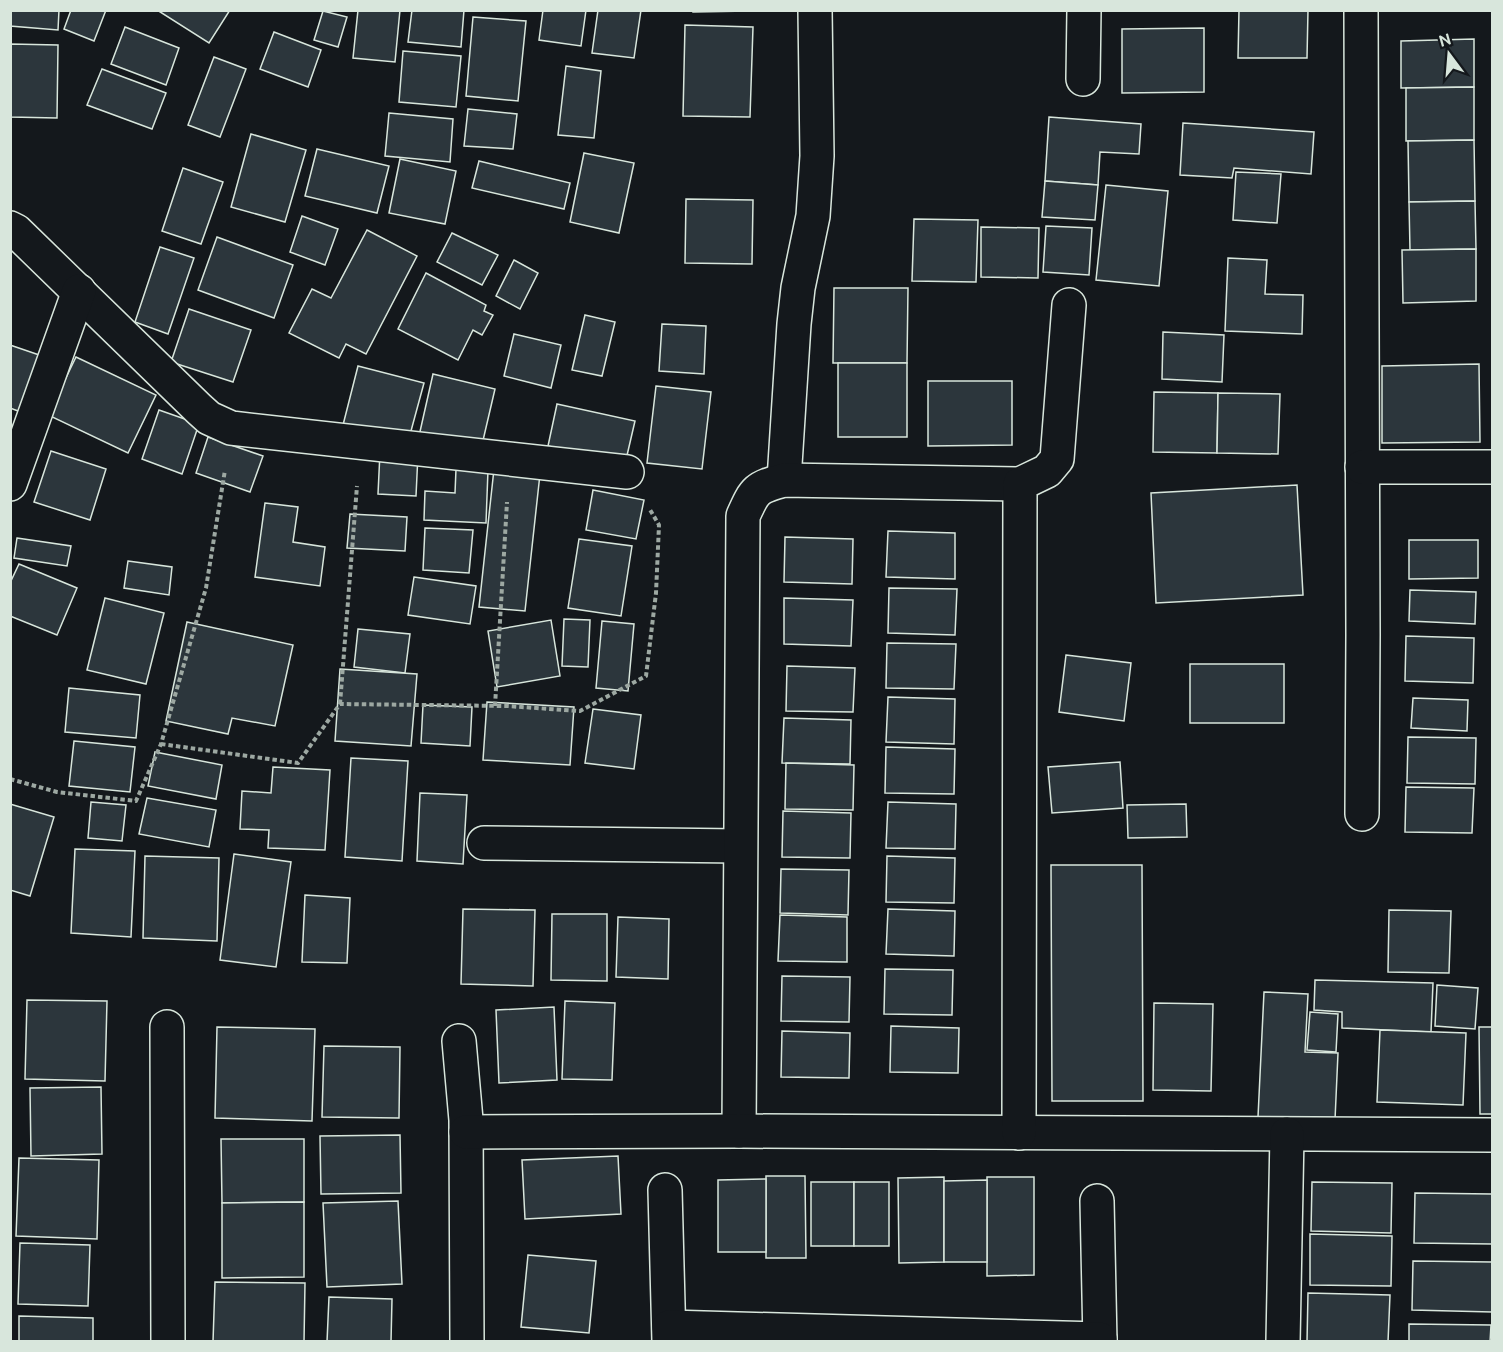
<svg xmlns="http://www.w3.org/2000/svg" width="1503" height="1352" viewBox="0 0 1503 1352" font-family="Ubuntu,sans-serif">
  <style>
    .building { fill: #2c363c; stroke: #d8e6dc; stroke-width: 1.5 }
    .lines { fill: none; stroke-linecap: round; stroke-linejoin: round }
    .minor-casing { stroke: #d8e6dc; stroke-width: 36 }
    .path { stroke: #9da8a2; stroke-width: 4; stroke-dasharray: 4.5 3; stroke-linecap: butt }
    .minor { stroke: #14181c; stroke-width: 33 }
  </style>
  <rect width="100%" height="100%" fill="#14181c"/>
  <!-- building -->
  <g class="building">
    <path d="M10,10h49l-1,20 -48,-4z"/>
    <path d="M71,10h35l-12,31 -30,-12z"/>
    <path d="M157,10h73l-21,33z"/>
    <path d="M358,10h42l-5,52 -42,-4z"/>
    <path d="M412,10h52l-3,37 -53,-5z"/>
    <path d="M543,10h43l-5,36 -42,-6z"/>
    <path d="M598,10h43l-7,48 -42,-5z"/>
    <path d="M693,10h56v1l-56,1z"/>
    <path d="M1239,10h69l-1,48h-69z"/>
    <path d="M323,11l24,6 -9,30 -24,-7z"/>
    <path d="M473,17l53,4 -8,80 -52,-5z"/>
    <path d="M685,25l68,2 -3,90 -67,-1z"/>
    <path d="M125,27l54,21 -13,37 -55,-21z"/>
    <path d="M1204,28v64l-82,1v-64z"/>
    <path d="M274,32l47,18 -13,37 -48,-18z"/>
    <path d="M1474,39v48l-73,1v-47z"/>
    <path d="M10,44l48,1 -1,73 -47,-1z"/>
    <path d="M403,51l58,5 -5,51 -57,-5z"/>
    <path d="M214,57l32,12 -26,68 -32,-12z"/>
    <path d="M566,66l35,5 -7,67 -36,-3z"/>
    <path d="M102,69l64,24 -14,36 -65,-24z"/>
    <path d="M1474,87v53l-68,1v-53z"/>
    <path d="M468,109l49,5 -4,35 -49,-3z"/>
    <path d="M389,113l64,6 -3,43 -65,-6z"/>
    <path d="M1049,117l92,7 -2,30 -39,-2 -2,33 -53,-4z"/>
    <path d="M1183,123l131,9 -3,42 -77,-6 -2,10 -52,-3z"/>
    <path d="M251,134l55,16 -21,72 -54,-15z"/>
    <path d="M1474,140l1,61 -66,1 -1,-61z"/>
    <path d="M317,149l72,17 -12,47 -72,-17z"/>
    <path d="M584,153l50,10 -15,70 -49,-11z"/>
    <path d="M400,159l56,12 -11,53 -56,-11z"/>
    <path d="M479,161l91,22 -6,26 -92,-21z"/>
    <path d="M183,168l40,14 -22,62 -39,-13z"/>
    <path d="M1236,172l45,2 -4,49 -44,-3z"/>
    <path d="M1045,181l53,4 -3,35 -53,-3z"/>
    <path d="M1106,185l62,6 -9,95 -63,-6z"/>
    <path d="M686,199l67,1 -1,64 -67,-1z"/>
    <path d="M1475,201l1,48 -66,1 -1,-48z"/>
    <path d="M302,216l36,13 -13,36 -35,-13z"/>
    <path d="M914,219l64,1 -2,62 -64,-1z"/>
    <path d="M1046,226l46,2 -3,47 -46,-3z"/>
    <path d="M981,227l58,1 -1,50 -57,-1z"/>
    <path d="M367,230l50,26 -51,98 -20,-10 -7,14 -50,-25 23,-44 19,9z"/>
    <path d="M452,233l46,22 -16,30 -45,-23z"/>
    <path d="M217,237l76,28 -19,53 -76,-28z"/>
    <path d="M160,247l34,11 -26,76 -33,-12z"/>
    <path d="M1476,249v52l-73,2 -1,-53z"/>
    <path d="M1228,258l39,2 -2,34 38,1 -1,39 -77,-3z"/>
    <path d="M514,260l24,13 -18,36 -24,-13z"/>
    <path d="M426,273l60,32 -2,6 9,4 -11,20 -9,-5 -15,30 -60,-31z"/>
    <path d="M834,288h74l-1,75h-74z"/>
    <path d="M189,309l62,21 -18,52 -62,-20z"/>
    <path d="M585,315l30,7 -13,54 -30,-6z"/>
    <path d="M662,324l44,2 -2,48 -45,-3z"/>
    <path d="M1163,332l61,3 -2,47 -60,-3z"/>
    <path d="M514,334l47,11 -10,43 -47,-12z"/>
    <path d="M10,345l38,13 -22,56 -16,-6z"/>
    <path d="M76,357l80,38 -28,58 -80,-38z"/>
    <rect x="838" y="363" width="69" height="74"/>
    <path d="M1479,364l1,78 -98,1v-77z"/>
    <path d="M358,366l66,17 -16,59 -65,-17z"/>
    <path d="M433,374l62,15 -14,60 -62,-13z"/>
    <path d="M928,381h84v64l-84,1z"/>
    <path d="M656,386l55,6 -9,77 -55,-6z"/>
    <path d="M1154,392l64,1 -1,60 -64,-1z"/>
    <path d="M1218,393l62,1 -2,60 -61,-1z"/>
    <path d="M557,404l78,17 -10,43 -77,-18z"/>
    <path d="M159,410l40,14 -17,50 -40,-15z"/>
    <path d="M208,437l55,19 -13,36 -54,-19z"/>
    <path d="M51,451l55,18 -16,51 -56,-18z"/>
    <path d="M380,452l38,2 -2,42 -38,-2z"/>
    <path d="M456,469l32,1 -2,53 -62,-3 1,-29 30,2z"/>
    <path d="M494,469l46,5 -15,137 -46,-4z"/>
    <path d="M1297,485l6,110 -147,8 -5,-110z"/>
    <path d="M593,490l51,10 -8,39 -50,-9z"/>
    <path d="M265,503l33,4 -5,35 32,5 -5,39 -65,-9z"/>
    <path d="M350,514l57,3 -2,34 -58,-3z"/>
    <path d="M425,528l48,2 -4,43 -46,-3z"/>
    <path d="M888,531l67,2v46l-69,-2z"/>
    <path d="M785,537l68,2 -1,45 -68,-2z"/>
    <path d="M17,538l54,8 -4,20 -53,-8z"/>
    <path d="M579,539l53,7 -11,70 -53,-8z"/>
    <path d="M1409,540h69v38l-69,1z"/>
    <path d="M128,561l44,6 -3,28 -45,-7z"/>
    <path d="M19,564l58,24 -20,47 -47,-19v-33z"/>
    <path d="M414,577l62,9 -6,38 -62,-9z"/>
    <path d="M889,588l68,1 -2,46 -67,-2z"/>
    <path d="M1410,590l66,2 -1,32 -66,-3z"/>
    <path d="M105,598l59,15 -18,71 -59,-14z"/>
    <path d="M784,598l69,2 -2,46 -67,-2z"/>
    <path d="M564,619l26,1 -2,47 -26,-1z"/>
    <path d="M551,620l9,56 -63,11 -9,-56z"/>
    <path d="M602,621l32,3 -6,67 -32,-3z"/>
    <path d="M187,622l106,23 -18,81 -43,-8 -4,16 -62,-13z"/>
    <path d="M358,629l52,5 -5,39 -51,-6z"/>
    <path d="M1406,636l68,2 -1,45 -68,-2z"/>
    <path d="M887,643l69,1 -2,45 -68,-1z"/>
    <path d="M1066,655l65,8 -7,58 -65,-9z"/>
    <rect x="1190" y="664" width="94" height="59"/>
    <path d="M787,666l68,2 -2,44 -67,-1z"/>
    <path d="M340,669l77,5 -6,72 -76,-5z"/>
    <path d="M69,688l71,7 -4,43 -71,-6z"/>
    <path d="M888,697l67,2 -1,45 -68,-2z"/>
    <path d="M1413,698l55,2 -1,31 -56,-3z"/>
    <path d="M487,702l87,5 -4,58 -87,-5z"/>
    <path d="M423,705l49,2 -2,39 -49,-3z"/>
    <path d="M593,709l48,6 -7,54 -49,-6z"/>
    <path d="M784,718l67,2 -1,44 -68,-1z"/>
    <path d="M1408,737l68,1 -1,46 -68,-1z"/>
    <path d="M74,741l61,6 -5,45 -61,-6z"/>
    <path d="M886,747l69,2 -1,45 -69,-1z"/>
    <path d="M155,752l67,13 -6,34 -68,-13z"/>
    <path d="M351,758l57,3 -6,100 -57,-4z"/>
    <path d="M1120,762l3,46 -71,5 -4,-46z"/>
    <path d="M786,763l68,2 -1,45 -68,-1z"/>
    <path d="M273,767l57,3 -5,80 -57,-2 1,-18 -29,-1 2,-38 29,2z"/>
    <path d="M1406,787l68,1 -2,45 -67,-1z"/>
    <path d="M420,793l47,2 -4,69 -46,-3z"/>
    <path d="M147,798l69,12 -7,37 -70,-13z"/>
    <path d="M91,802l35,3 -4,36 -34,-3z"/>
    <path d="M888,802l68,2 -1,45 -69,-1z"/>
    <path d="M10,804l44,13 -24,79 -20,-6z"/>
    <path d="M1186,804l1,33 -59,1 -1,-33z"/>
    <path d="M783,811l68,2 -1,45 -68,-1z"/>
    <path d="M75,849l60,2 -4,86 -60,-4z"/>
    <path d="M234,854l57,8 -15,105 -56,-7z"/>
    <path d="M145,856l74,2 -2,83 -74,-3z"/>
    <path d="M887,856l68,2 -1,45 -68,-1z"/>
    <path d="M1051,865h91l1,236h-91z"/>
    <path d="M781,869l68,1 -1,45 -68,-2z"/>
    <path d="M305,895l45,3 -3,65 -45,-1z"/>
    <path d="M463,909l72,1 -2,76 -72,-2z"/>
    <path d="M888,909l67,2 -1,45 -68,-2z"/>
    <path d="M1389,910l62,1 -2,62 -61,-1z"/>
    <path d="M552,914h55v67l-56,-1z"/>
    <path d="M780,915l67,2v45l-69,-1z"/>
    <path d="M618,917l51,2 -1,60 -52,-2z"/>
    <path d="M885,969l68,1 -1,45 -68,-1z"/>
    <path d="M782,976l68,1 -1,45 -68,-1z"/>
    <path d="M1315,980l118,3 -2,49 -89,-4v-16l-28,-2z"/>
    <path d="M1437,985l41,3 -3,41 -40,-3z"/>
    <path d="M1264,992l44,2 -3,58 33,1 -3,67 -77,-3z"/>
    <path d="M27,1000l80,1 -2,80 -80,-2z"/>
    <path d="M565,1001l50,2 -3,77 -50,-1z"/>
    <path d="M1154,1003l59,1 -2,87 -58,-1z"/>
    <path d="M554,1007l3,73 -58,3 -3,-73z"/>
    <path d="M1310,1012l28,2 -2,38 -29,-2z"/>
    <path d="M891,1026l68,2 -1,45 -68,-1z"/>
    <path d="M217,1027l98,2 -3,92 -97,-3z"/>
    <path d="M1479,1027h13v87h-12z"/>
    <path d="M1380,1030l86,3 -3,72 -86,-3z"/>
    <path d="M782,1031l68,2 -1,45 -68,-1z"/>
    <path d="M324,1046l76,1 -1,71 -77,-1z"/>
    <path d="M101,1087l1,67 -71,2 -1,-68z"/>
    <path d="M400,1135l1,58 -80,1 -1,-58z"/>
    <path d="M221,1139h83v63l-82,1z"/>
    <path d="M618,1156l3,58 -96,5 -3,-59z"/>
    <path d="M19,1158l80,2 -2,79 -81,-3z"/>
    <path d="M766,1176h39l1,82h-40z"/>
    <path d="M944,1177v85l-45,1 -1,-85z"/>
    <path d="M987,1177h47v98l-47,1z"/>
    <path d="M766,1179v73h-48v-72z"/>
    <path d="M987,1180v82h-43v-81z"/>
    <rect x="811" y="1182" width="43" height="64"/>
    <rect x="854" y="1182" width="35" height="64"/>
    <path d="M1312,1182l80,1 -1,50 -80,-2z"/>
    <path d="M1415,1193l77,1v50l-78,-1z"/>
    <path d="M398,1201l4,83 -75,3 -4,-84z"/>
    <path d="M304,1202v75l-82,1v-75z"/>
    <path d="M1310,1234l82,2 -1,50 -81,-1z"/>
    <path d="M20,1243l70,2 -2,61 -70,-2z"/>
    <path d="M528,1255l68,6 -7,72 -68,-6z"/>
    <path d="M1413,1261l79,1v50l-80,-2z"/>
    <path d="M215,1282l90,1 -1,59h-91z"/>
    <path d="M1308,1293l82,2 -2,47h-81z"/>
    <path d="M329,1297l63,2 -1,43h-64z"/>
    <path d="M19,1316l74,2v24h-74z"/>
    <path d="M1409,1324l82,1 -1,17h-81z"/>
  </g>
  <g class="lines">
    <!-- minor casing -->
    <g class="minor-casing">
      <g id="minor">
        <path d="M1361,10l2,625 -1,179"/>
        <path d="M1083,79l1,-69"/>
        <path d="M10,228l6,3 183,178 10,9 22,10 396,44"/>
        <path d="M1362,467h130"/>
        <path d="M784,480l10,-156 4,-36 15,-72 4,-60 -2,-146"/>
        <path d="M10,484l69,-193"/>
        <path d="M484,843l256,3"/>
        <path d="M167,1027l1,315"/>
        <path d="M459,1041l7,79 1,222"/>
        <path d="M739,1131l4,-615c12,-27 13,-28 41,-36l236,4"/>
        <path d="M466,1132l273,-1 753,4"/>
        <path d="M1019,1133l1,-649 27,-13 10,-12 12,-154"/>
        <path d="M665,1190l4,152"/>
        <path d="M1097,1201l3,141"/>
        <path d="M669,1327l431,12"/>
        <path d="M1283,1342l4,-208"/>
      </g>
    </g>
    <!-- path -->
    <g class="path">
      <path d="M340,704l17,-218"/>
      <path d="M495,706l12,-204"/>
      <path d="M161,744l137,19 42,-59 167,2 73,5 66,-35 10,-83 3,-68 -10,-17"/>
      <path d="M10,779l47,13 79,9 25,-57 45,-156 19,-118"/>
    </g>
    <!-- minor -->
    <use href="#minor" class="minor"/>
  </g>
  <!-- border -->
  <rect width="1503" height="1352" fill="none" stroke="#d8e6dc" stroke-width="24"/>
  <!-- north arrow -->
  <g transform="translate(1449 54) rotate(344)" stroke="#14181c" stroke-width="4.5" paint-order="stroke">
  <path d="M0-4.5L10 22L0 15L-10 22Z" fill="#d8e6dc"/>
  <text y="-9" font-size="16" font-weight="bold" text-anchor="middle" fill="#d8e6dc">N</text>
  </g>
</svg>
